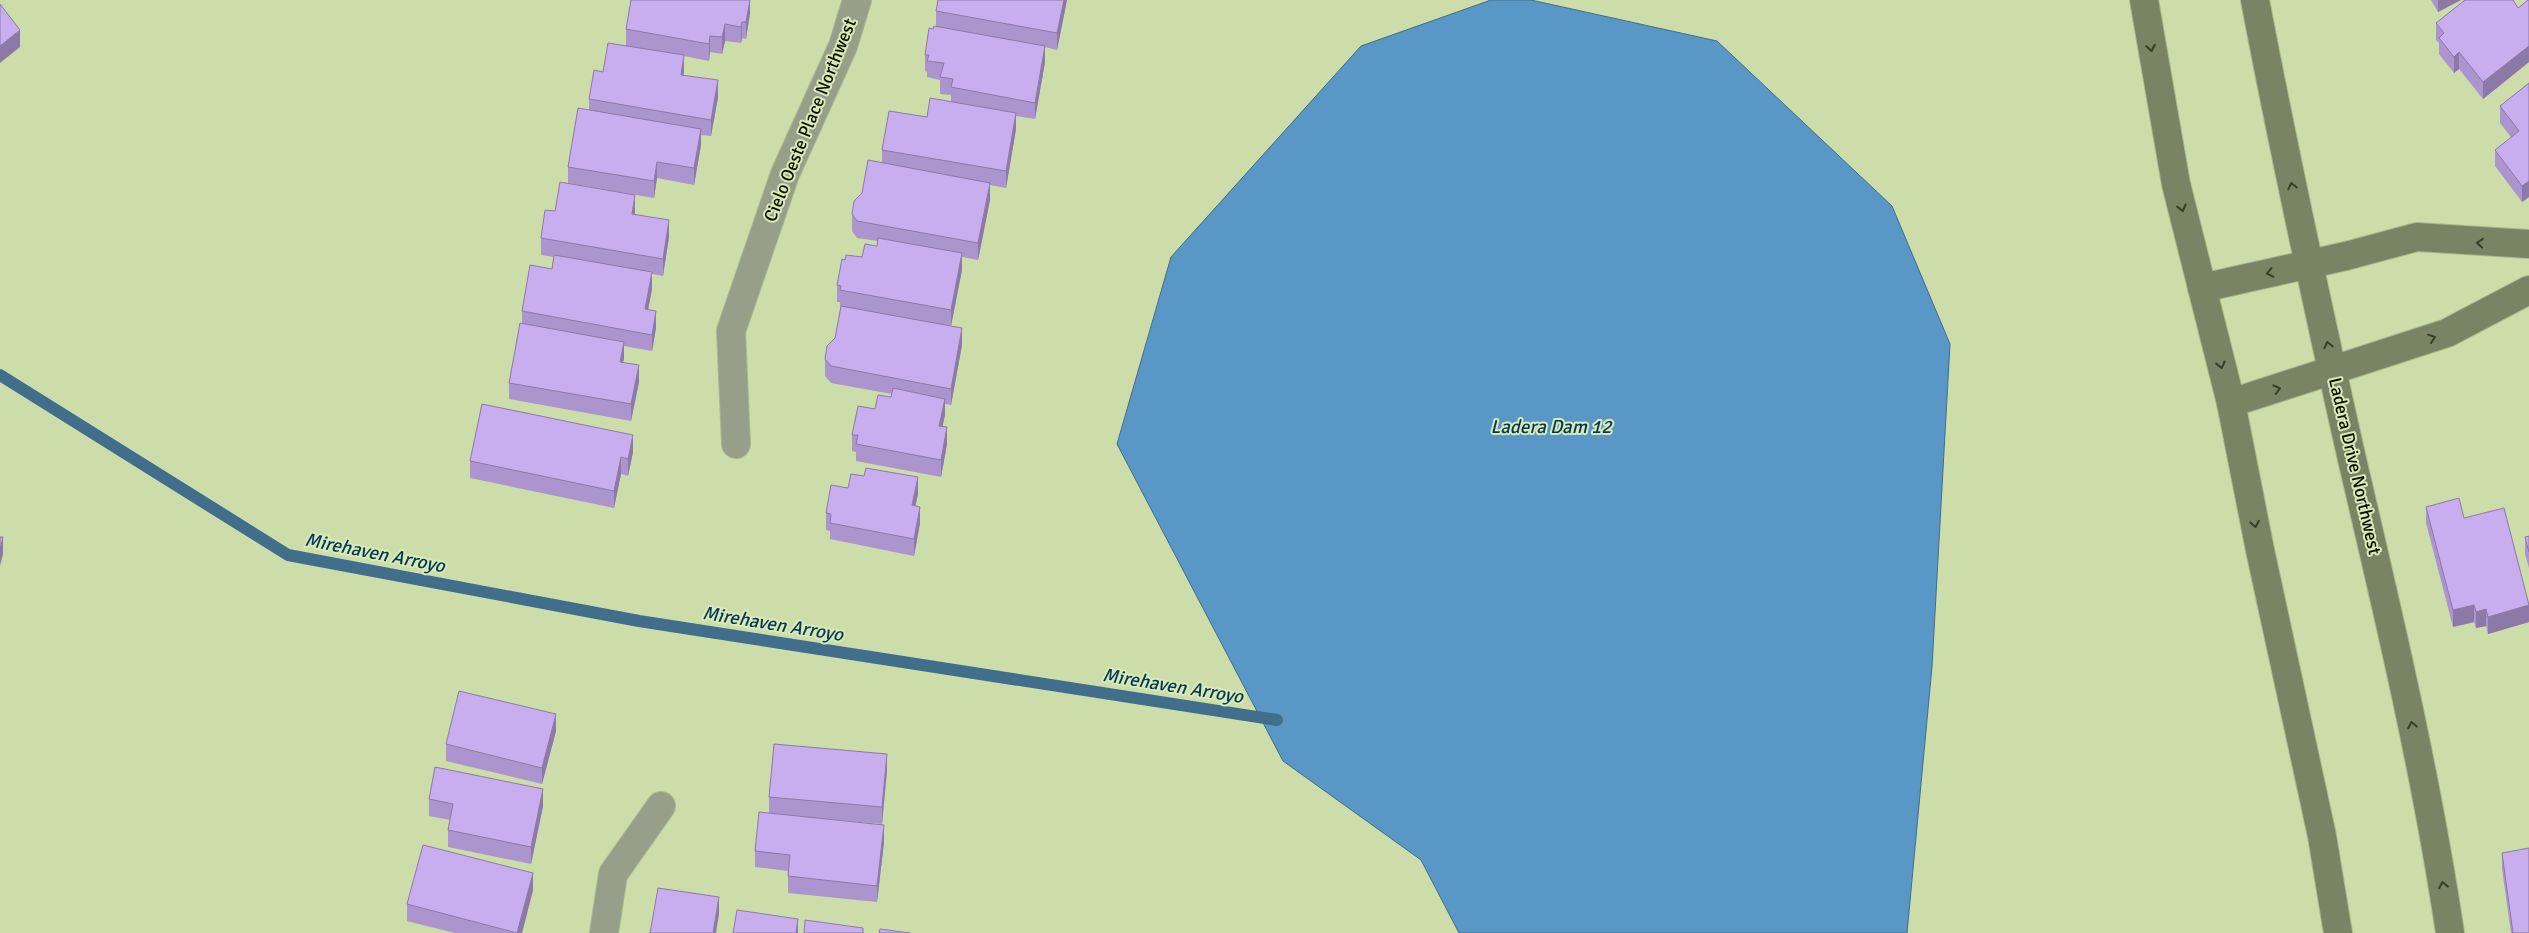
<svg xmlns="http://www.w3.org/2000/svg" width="2529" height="933" viewBox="0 0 2529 933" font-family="Signika,sans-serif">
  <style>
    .water { fill: #5897c6; stroke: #416e8b }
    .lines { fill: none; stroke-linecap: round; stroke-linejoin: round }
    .stream { stroke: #416e8b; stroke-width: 12 }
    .street-casing { stroke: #a9b88c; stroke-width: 30 }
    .secondary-casing { stroke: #a9b88c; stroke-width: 30 }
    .street { stroke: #979e89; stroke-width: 28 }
    .secondary { stroke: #798464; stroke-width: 28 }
    .wall { fill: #ac95ce }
    .shaded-wall { fill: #8c79a7 }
    .building { fill: #c8adef; stroke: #8c79a7 }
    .oneway { stroke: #373e29 }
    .labels { text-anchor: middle; stroke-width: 4; stroke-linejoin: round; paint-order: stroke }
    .street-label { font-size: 18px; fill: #0b1001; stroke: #d9eab7 }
    .water-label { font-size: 19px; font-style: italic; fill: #043858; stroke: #d9eab7 }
  </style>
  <rect width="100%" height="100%" fill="#cda"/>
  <!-- water -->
  <path class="water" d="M1491,0h40l186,41 175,165 58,138 -18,323 -25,266h-448l-38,-73 -138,-99 -166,-317 54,-187 190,-211z"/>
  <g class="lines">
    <!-- stream -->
    <path class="stream" d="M0,375l288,180 351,66 638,99"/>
    <!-- street casing -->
    <g class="street-casing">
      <g id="street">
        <path d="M736,444l-5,-113 54,-157 58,-128 14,-46"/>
        <path d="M604,933l9,-59 48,-68"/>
      </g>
    </g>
    <!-- secondary casing -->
    <g class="secondary-casing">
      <g id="secondary">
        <path d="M2144,0l32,184 55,219 29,147 62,286 16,97"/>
        <path d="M2255,0c29,152 62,304 96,455 37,158 75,317 99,478"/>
        <path d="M2202,288l144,-32 71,-19 112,7"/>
        <path d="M2231,403l216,-70 82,-43"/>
      </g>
    </g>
    <!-- street -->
    <use href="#street" class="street"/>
    <!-- secondary -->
    <use href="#secondary" class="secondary"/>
  </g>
  <!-- wall -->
  <g class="wall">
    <path d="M750,0v13l-4,26 -4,-1 -1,5 -16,-2 -3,13 -12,-2 -1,9 -25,-5 -1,19 35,22 -7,39 -10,-1v10l-7,40 -37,-7 -3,20 -86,-15v-16l21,-57v-11l14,-27 23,-27v-16z"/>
    <path d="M1067,0l-10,50 -12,-3v15l-10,57 -19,-3v13l-10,59 -16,-3v15l-12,60 -16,-3v13l-11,56 11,19 -11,60 -6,-1v11l-3,12 5,17 -6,33 -85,-16v-9l-4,-1v-16l23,-26 16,-12 1,-3 -61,-11 -6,-7v-17l10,-21 6,-32h-1v-4h-3v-17l8,-25 17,-3 15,-11 1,-5 -21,-3 -5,-7v-17l10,-21 20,-30v-13l45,-33 24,-15v-7l-11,-1v-14l-13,-3v-5l-2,-1v-16l8,-26 3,-3v-15z"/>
    <path d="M2431,0h30l-23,12z"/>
    <path d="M2529,0v62l-46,37 -24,-30 -5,4 -15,-19v-11l-3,-3v-17l82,-15z"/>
    <path d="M2529,83v114l-7,5 -27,-36v-16l16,-13 -11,-14v-17z"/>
    <path d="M555,211l80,1v3l34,22 -6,39 -11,-2v15l-4,21 8,18 -4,23 -28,-5 -1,17 16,19 -8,39 -122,-22v-16l13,-60v-12l30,-42 2,-12 -13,-2v-17z"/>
    <path d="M633,452l-5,24 -7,-2 -7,34 -144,-30v-17z"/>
    <path d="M848,488l70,6 -3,12 5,17 -6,33 -84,-17v-8l-4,-1v-17z"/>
    <path d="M2426,507l38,11 65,87v17l-41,12 -2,-8 -10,2 -2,-6 -21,5 -27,-104z"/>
    <path d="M2529,536v32l-4,-14v-17z"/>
    <path d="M556,731l-14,53 -96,-23v-17z"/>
    <path d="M887,770l-5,54 -66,-6 68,24 -7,60 -89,-9v-22l-33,-4v-16l14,-38v-16z"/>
    <path d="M429,799l114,7 -12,58 -83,-17v-17l2,-10 -21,-4z"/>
    <path d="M2502,853l27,80h-18l-9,-64z"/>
    <path d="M533,890l-11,43h-67l-48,-12v-17z"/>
  </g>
  <!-- shaded-wall -->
  <g class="shaded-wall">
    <path d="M750,0v13l-4,26v-17z"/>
    <path d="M1064,0h3l-10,50v-17z"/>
    <path d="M2438,0h23l-23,12z"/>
    <path d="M742,22v16l-1,5v-16z"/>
    <path d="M725,24v17l-3,13v-17z"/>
    <path d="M20,30v17l-20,16v-17z"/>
    <path d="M710,36v16l-1,9v-17z"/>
    <path d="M1045,46v16l-10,57v-16z"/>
    <path d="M2529,46v16l-46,37v-17z"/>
    <path d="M2459,52v17l-5,4v-16z"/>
    <path d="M684,55v17l-3,19v-16z"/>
    <path d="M718,80v17l-7,39v-16z"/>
    <path d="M1016,113v16l-10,59v-17z"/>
    <path d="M701,129v16l-7,40v-17z"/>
    <path d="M657,162v16l-3,20v-17z"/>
    <path d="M2529,181v16l-7,5v-16z"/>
    <path d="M990,183v17l-12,60v-17z"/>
    <path d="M635,195v17l-3,19v-17z"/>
    <path d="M669,220v17l-6,39v-17z"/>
    <path d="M962,253v17l-11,56v-16z"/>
    <path d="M652,272v17l-7,37v-17z"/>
    <path d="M656,311v17l-4,23v-16z"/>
    <path d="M962,328v17l-11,60v-16z"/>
    <path d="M624,342v16l-4,21v-17z"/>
    <path d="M639,365v17l-8,39v-17z"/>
    <path d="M945,399v16l-6,28v-17z"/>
    <path d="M947,427v17l-6,33v-17z"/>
    <path d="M633,435v17l-5,24v-17z"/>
    <path d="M621,457v17l-7,34v-17z"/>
    <path d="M918,477v17l-6,28v-17z"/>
    <path d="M920,507v16l-6,33v-17z"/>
    <path d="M3,537v17l-3,12v-17z"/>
    <path d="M2474,605v17l-21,5v-17z"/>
    <path d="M2529,605v17l-41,12v-17z"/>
    <path d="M2486,609v17l-10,2v-16z"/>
    <path d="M556,714v17l-14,53v-16z"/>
    <path d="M887,754v16l-5,54v-17z"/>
    <path d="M543,789v17l-12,58v-17z"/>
    <path d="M884,825v17l-7,60v-16z"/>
    <path d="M533,873v17l-11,43h-5z"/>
    <path d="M719,897v17l-3,19h-3z"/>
    <path d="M798,919v14h-2z"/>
  </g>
  <!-- building -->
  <g class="building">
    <path d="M631,0h119l-4,22h-4l-1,5 -16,-3 -3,13 -12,-1 -1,8 -83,-15z"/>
    <path d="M938,0h126l-7,33 -121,-22z"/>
    <path d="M2465,0h48l5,8 10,-8h1v46l-46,36 -24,-30 -5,5 -15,-19 5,-5 -8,-10z"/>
    <path d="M0,4l20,26 -20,16z"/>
    <path d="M934,26l111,20 -10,57 -84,-16 2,-8 -13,-2 4,-14 -17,-2 2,-6h-4l4,-27 4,1z"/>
    <path d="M608,43l76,12 -3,20 37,5 -7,40 -122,-21 5,-29 9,2z"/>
    <path d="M2529,83v98l-7,5 -27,-36 24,-19 -19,-25z"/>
    <path d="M930,98l86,15 -10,58 -124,-21 7,-39 38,6z"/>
    <path d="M578,108l123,21 -7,39 -37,-6 -3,19 -86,-14z"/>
    <path d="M868,160l122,23 -12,60 -121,-22 -5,-7 2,-13 8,-8z"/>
    <path d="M560,182l75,13 -3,19 37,6 -6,39 -122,-21 4,-28 10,1z"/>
    <path d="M878,238l84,15 -11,57 -111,-20 1,-4 -4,-1 5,-26 3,1 1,-5 16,2 3,-13 12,2z"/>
    <path d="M554,255l98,17 -7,37 11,2 -4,24 -130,-24 8,-46 22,4z"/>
    <path d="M841,306l121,22 -11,61 -120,-23 -6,-7 2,-13 8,-8z"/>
    <path d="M520,323l104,19 -4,20 19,3 -8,39 -122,-21z"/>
    <path d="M893,388l52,11 -6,27 8,1 -6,33 -85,-16 2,-9h-6l6,-29 17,3 3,-14 13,2z"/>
    <path d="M482,404l151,31 -5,24 -7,-2 -7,34 -144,-30z"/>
    <path d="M866,468l52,9 -6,28 8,2 -6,32 -84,-16 1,-9 -5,-1 5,-28 17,3 3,-14 13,2z"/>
    <path d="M2459,498l5,20 40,-10 25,97 -41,12 -2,-8 -10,3 -2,-7 -21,5 -27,-103z"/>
    <path d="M2529,536v16l-4,-15z"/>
    <path d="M0,537h3l-3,12z"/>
    <path d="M459,691l97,23 -14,54 -96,-24z"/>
    <path d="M774,744l113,10 -5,53 -113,-10z"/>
    <path d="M435,767l108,22 -12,58 -83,-17 5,-26 -24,-5z"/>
    <path d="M759,812l125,13 -7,61 -89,-10 2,-21 -35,-4z"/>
    <path d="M423,845l110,28 -16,60 -110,-29z"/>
    <path d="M2529,848v85h-16l-11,-80z"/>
    <path d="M658,888l61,9 -6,36h-63z"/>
    <path d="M737,910l61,9 -2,14h-63z"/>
    <path d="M805,920l58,8v5h-59z"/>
    <path d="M880,929l30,4h-31z"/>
  </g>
  <!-- one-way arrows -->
  <defs><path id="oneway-chevron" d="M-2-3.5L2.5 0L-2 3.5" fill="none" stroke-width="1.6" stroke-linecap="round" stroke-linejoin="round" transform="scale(1.25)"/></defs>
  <g class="oneway">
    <use href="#oneway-chevron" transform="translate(2151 48) rotate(80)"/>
    <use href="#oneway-chevron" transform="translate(2292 186) rotate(-103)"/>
    <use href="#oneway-chevron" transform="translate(2182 208) rotate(76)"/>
    <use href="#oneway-chevron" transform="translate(2480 243) rotate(-175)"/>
    <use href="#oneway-chevron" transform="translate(2270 273) rotate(167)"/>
    <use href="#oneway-chevron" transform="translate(2432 338) rotate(-19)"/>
    <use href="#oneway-chevron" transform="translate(2328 345) rotate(-103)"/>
    <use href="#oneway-chevron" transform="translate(2221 365) rotate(76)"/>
    <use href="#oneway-chevron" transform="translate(2277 389) rotate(-17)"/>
    <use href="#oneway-chevron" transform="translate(2255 524) rotate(79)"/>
    <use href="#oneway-chevron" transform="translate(2412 725) rotate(-101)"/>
    <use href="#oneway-chevron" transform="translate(2443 885) rotate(-101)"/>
  </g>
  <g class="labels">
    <!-- street labels -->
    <g class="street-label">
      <text transform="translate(810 120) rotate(-68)" y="6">Cielo Oeste Place Northwest</text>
      <text transform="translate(2355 466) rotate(77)" y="6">Ladera Drive Northwest</text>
    </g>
    <!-- water labels -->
    <g class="water-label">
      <text x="1551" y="433">Ladera Dam 12</text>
      <text transform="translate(375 552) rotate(11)" y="7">Mirehaven Arroyo</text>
      <text transform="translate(773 623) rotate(9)" y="7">Mirehaven Arroyo</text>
      <text transform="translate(1173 685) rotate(9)" y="7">Mirehaven Arroyo</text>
    </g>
  </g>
</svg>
